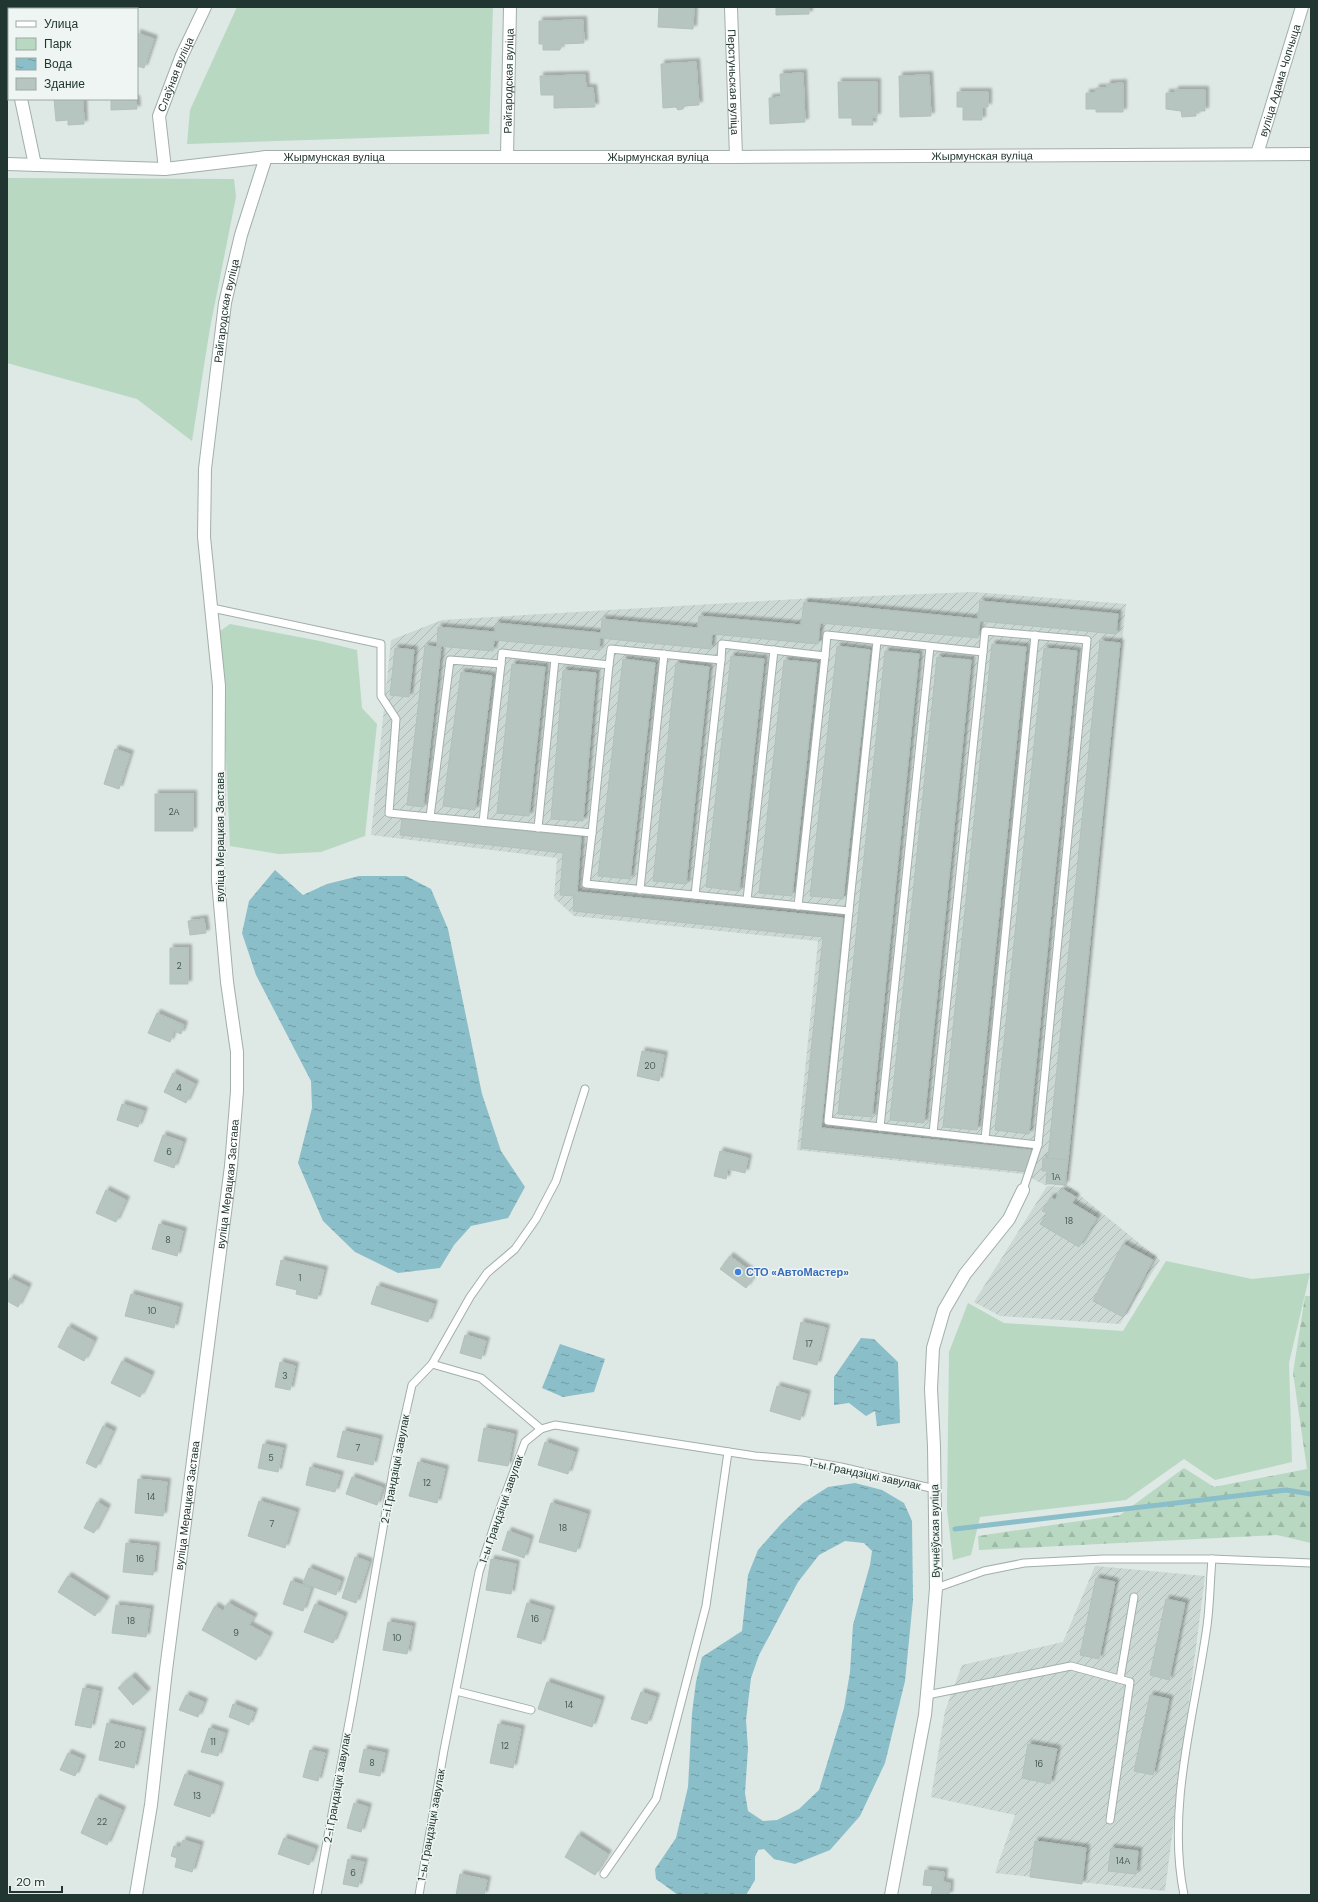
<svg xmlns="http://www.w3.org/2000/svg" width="1318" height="1902" viewBox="0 0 1318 1902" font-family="'DM Sans',sans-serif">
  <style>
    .industrial { fill: url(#industrial-furrows) }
    .green { fill: #b8d8c2 }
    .forest { fill: url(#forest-firs) }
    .water { fill: url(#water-ripples); fill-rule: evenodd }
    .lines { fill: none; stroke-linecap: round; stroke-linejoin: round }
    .stream { stroke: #8abec9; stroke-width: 5 }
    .building { fill: #b7c5c0; stroke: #b1c1bb; filter: url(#shadow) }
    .service-casing { stroke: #a2afab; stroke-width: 9 }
    .minor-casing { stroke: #a2afab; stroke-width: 14 }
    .service { stroke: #fff; stroke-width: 7 }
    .minor { stroke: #fff; stroke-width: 12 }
    .shop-dot { fill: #3f7fe0; stroke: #eef5f2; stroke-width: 1.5 }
    .labels { text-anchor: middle; stroke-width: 3; stroke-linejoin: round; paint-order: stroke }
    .number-label { font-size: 9px; fill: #465a55 }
    .street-label { font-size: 11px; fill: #213631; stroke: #eef5f2 }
    .shop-label { font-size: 11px; font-weight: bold; fill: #366cbe; stroke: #eef5f2; text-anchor: start }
  </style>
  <defs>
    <pattern id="industrial-furrows" width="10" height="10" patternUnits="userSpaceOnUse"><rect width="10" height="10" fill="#ccd8d3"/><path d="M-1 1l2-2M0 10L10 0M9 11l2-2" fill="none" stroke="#afbab6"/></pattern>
    <pattern id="forest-firs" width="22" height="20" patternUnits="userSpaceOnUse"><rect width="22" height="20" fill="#b8d8c2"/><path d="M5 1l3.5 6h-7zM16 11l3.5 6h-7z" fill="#9ebaa7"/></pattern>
    <pattern id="water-ripples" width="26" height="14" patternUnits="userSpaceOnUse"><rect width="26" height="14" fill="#8abec9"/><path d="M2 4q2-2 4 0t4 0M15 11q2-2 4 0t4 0" fill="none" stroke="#709ba4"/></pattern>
    <filter id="shadow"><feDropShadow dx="3.5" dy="-3.5" stdDeviation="1" flood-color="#0004"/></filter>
  </defs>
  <rect width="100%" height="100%" fill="#dee8e4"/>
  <!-- industrial -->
  <g class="industrial">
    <path d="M973,592l153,12 -59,582 -22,-1 -22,-11 -226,-24 21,-209 -244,-25 -20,-18 3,-40 -186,-23 20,-195 51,-20 356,-21z"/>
    <path d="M1047,1186l24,2 89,72 -40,64 -120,-8 -26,-14z"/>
    <path d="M1095,1566l110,10 -40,315 -170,-18 20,-58 -84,-18 14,-86 17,-46 101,-23z"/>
  </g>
  <!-- green -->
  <g class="green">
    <path d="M237,7h256l-4,127 -302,10 3,-34z"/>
    <path d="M7,178l227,1 2,18 -26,131 -18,113 -55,-42 -130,-36z"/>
    <path d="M230,624l90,17 37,9 5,58 15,16 -12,112 -44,16 -42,2 -49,-8 -10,-215z"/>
    <path d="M1166,1261l86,18 58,-6 -21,90 3,99 -77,18 -31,-21 -58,41 -146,17 -9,38 -18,5 -6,-50 2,-158 19,-49 36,20 119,8z"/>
  </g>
  <!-- forest -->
  <path class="forest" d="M1305,1296h6v247l-34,-8 -298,15 -1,-14 142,-21 64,-47 30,19 93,-18 -14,-96z"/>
  <!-- water -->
  <g class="water">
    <path d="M275,870l28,25 24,-11 32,-8h47l25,13 17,40 34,165 19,57 24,36 -17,31 -37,8 -17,19 -14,23 -42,5 -43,-21 -32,-31 -25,-58 14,-55 -1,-27 -55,-106 -14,-42 7,-32z"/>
    <path d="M861,1338l13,1 24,23 2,61 -23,3 -2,-15 -9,5 -17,-13 -15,2v-28z"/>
    <path d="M560,1344l45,15 -11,33 -31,5 -21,-9z"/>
    <path d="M855,1483l27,7 22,13 8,18 1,79 -8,81 -20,82 -25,53 -30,34 -35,14 -21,-5 -10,-10 -6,1 -3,7v23l-9,15h-68l-22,-16 -1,-10 21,-31 12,-51 4,-74 4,-31 6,-25 40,-26 6,-56 10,-25 24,-27 21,-20 25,-16zM845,1541l19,2 8,8 -2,14 -17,60 -3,47 -6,36 -25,82 -20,19 -22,11 -14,1 -15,-10 -3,-18 3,-44 -2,-29 5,-42 8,-23 39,-73 21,-27z"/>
  </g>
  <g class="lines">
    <!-- stream -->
    <path class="stream" d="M955,1529l331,-39 25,4"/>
  </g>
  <!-- building -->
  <g class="building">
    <rect x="36" y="7" width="26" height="2"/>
    <path d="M659,7h35l-1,22 -35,-2z"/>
    <path d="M776,7h33v7l-33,1z"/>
    <path d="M583,20l1,23 -23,1 -1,6h-17v-6h-4v-23z"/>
    <path d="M137,33l17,6 -10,29 -7,-2z"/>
    <path d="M696,62l3,43 -15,1 -1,3 -5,1 -2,-3 -13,1 -2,-44z"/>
    <path d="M803,73l2,49 -35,2 -1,-26 12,-1 -1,-23z"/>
    <path d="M585,75l1,13h7l2,19 -41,1v-13h-13l-1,-19z"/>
    <path d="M929,75l2,41 -31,1 -1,-41z"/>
    <path d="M838,82h39v35h-5l1,8h-21v-7h-13z"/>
    <path d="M1123,83v29h-27v-3h-10v-16h9l1,-5h11v-4z"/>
    <path d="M1175,90h30v21h-9v5l-14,1 -1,-6 -15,-2v-16h9z"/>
    <path d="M957,92h31v15h-6v13h-19v-13h-6z"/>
    <path d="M54,99h29l1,25 -16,1v-5l-12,1z"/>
    <path d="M111,99h25l1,10 -26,1z"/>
    <path d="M980,601l138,13 -2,20 -136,-13 -2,17 -158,-15 -2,21 -106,-10 -1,15 -111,-11 -1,12 -105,-10 -1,11 -56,-5 1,-19 57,5 1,-9 105,10 1,-14 96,9 1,-12 102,9 3,-23 174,17z"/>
    <path d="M1100,641l20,2 -52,517 -20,-2z"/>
    <path d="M992,644l34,3 -49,483 -34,-3z"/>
    <path d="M425,646l16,1 -18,160 -16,-2z"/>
    <path d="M837,646l33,4 -27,249 -33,-3z"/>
    <path d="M395,648l19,2 -5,47 -19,-2z"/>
    <path d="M1044,648l33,3 -48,483 -34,-4z"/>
    <path d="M885,651l34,3 -47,463 -34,-3z"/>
    <path d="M731,656l33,3 -25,232 -33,-4z"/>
    <path d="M937,657l34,3 -47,463 -34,-3z"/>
    <path d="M623,659l32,4 -25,216 -32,-3z"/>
    <path d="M784,660l33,3 -25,233 -33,-3z"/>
    <path d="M676,663l33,4 -23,217 -33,-3z"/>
    <path d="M512,664l33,3 -16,149 -32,-3z"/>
    <path d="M563,670l33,3 -13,148 -32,-2z"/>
    <path d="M461,672l31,4 -17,134 -32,-4z"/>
    <path d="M115,749l15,5 -11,35 -15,-5z"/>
    <rect x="155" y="794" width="38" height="37"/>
    <path d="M402,818l179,19 -4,55 266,26 -22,210 210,22 -3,22 -227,-24 22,-211 -250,-26 1,-15 -14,-1 3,-42 -163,-18z"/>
    <path d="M204,919l2,14 -16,2 -2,-14z"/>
    <rect x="170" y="948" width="18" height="36"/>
    <path d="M157,1013l27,12 -3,9 -7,-3 -4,11 -22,-9z"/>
    <path d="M642,1051l22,4 -5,26 -22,-5z"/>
    <path d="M173,1073l22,11 -9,19 -22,-11z"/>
    <path d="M122,1104l22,7 -6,16 -21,-7z"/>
    <path d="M163,1135l20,7 -9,26 -20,-7z"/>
    <path d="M720,1151l28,7 -3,15 -17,-4 -2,10 -12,-3z"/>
    <path d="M1043,1158l25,2 -3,25 -19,-2 1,-12h-5z"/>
    <path d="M1062,1189l14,8 -4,6 25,15 -18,29 -39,-23 7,-11 -5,-2 9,-14 4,3z"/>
    <path d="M106,1190l20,10 -10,22 -20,-9z"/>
    <path d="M159,1224l24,7 -6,25 -25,-7z"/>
    <path d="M1123,1244l30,16 -30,57 -30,-16z"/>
    <path d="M730,1256l25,19 -9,13 -26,-19z"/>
    <path d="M281,1260l43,10 -7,29 -21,-5 1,-4 -21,-5z"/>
    <path d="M10,1278l18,9 -10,20 -11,-6v-16z"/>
    <path d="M377,1286l57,18 -6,18 -57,-18z"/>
    <path d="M131,1294l48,13 -5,21 -49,-12z"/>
    <path d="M801,1322l25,6 -9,37 -24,-6z"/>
    <path d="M68,1327l26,14 -10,20 -26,-14z"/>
    <path d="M465,1335l21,6 -5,18 -21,-6z"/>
    <path d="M122,1361l29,14 -11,22 -29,-14z"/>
    <path d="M280,1362l15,4 -5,24 -15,-3z"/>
    <path d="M777,1386l30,8 -7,26 -30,-9z"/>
    <path d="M103,1426l10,5 -17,37 -10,-5z"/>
    <path d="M484,1428l30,6 -6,32 -30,-5z"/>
    <path d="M343,1431l36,8 -6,26 -36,-8z"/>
    <path d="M545,1442l30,10 -7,22 -30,-9z"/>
    <path d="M263,1444l20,4 -5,24 -20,-4z"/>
    <path d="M418,1462l27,7 -8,34 -28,-7z"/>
    <path d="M310,1467l30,8 -5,17 -29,-7z"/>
    <path d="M352,1477l31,11 -6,17 -31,-11z"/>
    <path d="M138,1479l29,3 -4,34 -28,-3z"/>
    <path d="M259,1501l37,11 -11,36 -37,-12z"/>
    <path d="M97,1502l10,6 -13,25 -10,-5z"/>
    <path d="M551,1503l36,11 -11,38 -37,-10z"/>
    <path d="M508,1531l22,8 -6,19 -22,-8z"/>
    <path d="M126,1543l30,3 -3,29 -30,-3z"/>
    <path d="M355,1557l14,5 -13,41 -14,-5z"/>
    <path d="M491,1559l25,5 -5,30 -25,-4z"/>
    <path d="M309,1568l32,13 -5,14 -33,-12z"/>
    <path d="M68,1576l38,24 -11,16 -37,-24z"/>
    <path d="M1096,1578l19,4 -16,77 -19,-4z"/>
    <path d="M291,1581l20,7 -8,23 -20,-7z"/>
    <path d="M1166,1599l19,4 -16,77 -19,-5z"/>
    <path d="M228,1603l26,14 -5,8 20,11 -13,24 -54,-30 13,-24 8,5z"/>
    <path d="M527,1603l24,7 -10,34 -24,-7z"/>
    <path d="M315,1604l29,12 -11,27 -29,-11z"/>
    <path d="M116,1605l34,4 -4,28 -34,-4z"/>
    <path d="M388,1622l24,4 -5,28 -24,-4z"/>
    <path d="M132,1676l15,16 -14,13 -15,-17z"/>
    <path d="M547,1682l54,18 -9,27 -54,-18z"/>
    <path d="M83,1688l16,3 -8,37 -16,-3z"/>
    <path d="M641,1692l15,5 -9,27 -16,-5z"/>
    <path d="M186,1695l18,7 -6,15 -19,-7z"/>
    <path d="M1150,1695l19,4 -16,76 -19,-4z"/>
    <path d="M233,1704l21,8 -5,13 -20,-8z"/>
    <path d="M107,1723l35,8 -8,37 -35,-8z"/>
    <path d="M498,1724l23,5 -8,39 -23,-5z"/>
    <path d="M209,1728l16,5 -7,23 -17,-4z"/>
    <path d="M1028,1744l29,5 -7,35 -28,-6z"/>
    <path d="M364,1749l21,4 -5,23 -21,-4z"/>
    <path d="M310,1750l15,3 -7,28 -15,-4z"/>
    <path d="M68,1753l14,6 -7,17 -15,-6z"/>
    <path d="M185,1774l35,12 -10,31 -36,-12z"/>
    <path d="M96,1798l26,12 -15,35 -26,-12z"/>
    <path d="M354,1803l14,4 -7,25 -14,-4z"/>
    <path d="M578,1835l30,19 -13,21 -30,-18z"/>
    <path d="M284,1838l31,11 -6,16 -31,-11z"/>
    <path d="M183,1840l17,5 -8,27 -17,-5 2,-9 -6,-2 3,-10 6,1z"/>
    <path d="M1035,1841l51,7 -4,36 -52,-7z"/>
    <path d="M1111,1848l27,3 -2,23 -28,-3z"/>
    <path d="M348,1859l16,3 -6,25 -15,-3z"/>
    <path d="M925,1870l19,2 -1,10 7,1 -1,12h-18l2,-9 -10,-1z"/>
    <path d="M460,1874l27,6 -3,15h-28z"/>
  </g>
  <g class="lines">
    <!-- service casing -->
    <g class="service-casing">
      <g id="service">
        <path d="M212,608l169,36v52l15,23 -7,94 203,20 -6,51 263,27 -21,210 210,24"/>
        <path d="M430,817l20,-157 51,4 1,-11 107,12 2,-16 110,11 1,-16 103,12 2,-21 156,17 2,-21 102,9 -49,505 -15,45"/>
        <path d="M483,822l18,-158"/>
        <path d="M538,828l17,-169"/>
        <path d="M592,833l17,-168"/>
        <path d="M640,890l24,-236"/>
        <path d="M695,895l26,-235"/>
        <path d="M747,900l27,-250"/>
        <path d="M798,906l27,-250"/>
        <path d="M849,911l28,-270"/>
        <path d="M880,1127l50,-480"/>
        <path d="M933,1133l50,-481"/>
        <path d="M985,1139l50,-504"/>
        <path d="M432,1364l49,14 60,51"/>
        <path d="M936,1588l48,-17 40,-8 79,-4h109l99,4"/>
        <path d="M1120,1679l14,-82"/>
        <path d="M456,1691l75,19"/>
        <path d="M927,1695l144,-29 59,16 -20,138"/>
        <path d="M604,1874l52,-75 50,-193 22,-154"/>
        <path d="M317,1895l36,-194 41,-236 18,-80 20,-21 38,-67 17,-24 28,-24 21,-30 20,-38 29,-92"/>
        <path d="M419,1895l25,-145 35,-178 21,-64 25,-66 16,-13 14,-4 200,31 46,4 40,7 94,22"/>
        <path d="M1184,1895c-18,-87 11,-182 23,-269 3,-22 3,-45 5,-67"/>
      </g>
    </g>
    <!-- minor casing -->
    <g class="minor-casing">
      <g id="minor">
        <path id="s1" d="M731,7l5,150"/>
        <path d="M7,32l2,10"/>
        <path d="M21,99l14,66"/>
        <path id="s2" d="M1257,154l45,-147"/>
        <path id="s3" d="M507,156l3,-149"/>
        <path id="s4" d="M7,164l158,5 101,-12h470l575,-3"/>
        <path id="s5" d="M165,169l-6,-53 23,-61 23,-48"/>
        <path id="s6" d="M136,1895l15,-90 15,-135 65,-504 6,-75v-39l-10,-70 -9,-101 1,-195 -15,-149 1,-68 20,-166 16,-68 25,-78"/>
        <path d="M891,1895l34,-180 6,-65 5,-62 -2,-142 -3,-57 2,-41 11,-38 21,-36 44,-55 14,-29"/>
      </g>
    </g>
    <!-- service -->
    <use href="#service" class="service"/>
    <!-- minor -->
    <use href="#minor" class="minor"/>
  </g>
  <!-- markers -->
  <circle class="shop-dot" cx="738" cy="1272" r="4"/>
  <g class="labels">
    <!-- number labels -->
    <g class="number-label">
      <text x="174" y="815">2А</text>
      <text x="179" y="969">2</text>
      <text x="650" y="1069">20</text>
      <text x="179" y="1091">4</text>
      <text x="169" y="1155">6</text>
      <text x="1056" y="1180">1А</text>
      <text x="1069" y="1224">18</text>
      <text x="168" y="1243">8</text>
      <text x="300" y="1281">1</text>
      <text x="152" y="1314">10</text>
      <text x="809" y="1347">17</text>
      <text x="285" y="1379">3</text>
      <text x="358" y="1451">7</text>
      <text x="271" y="1461">5</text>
      <text x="427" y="1486">12</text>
      <text x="151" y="1500">14</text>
      <text x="272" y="1527">7</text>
      <text x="563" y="1531">18</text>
      <text x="140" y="1562">16</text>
      <text x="535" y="1622">16</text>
      <text x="131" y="1624">18</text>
      <text x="236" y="1636">9</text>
      <text x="397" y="1641">10</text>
      <text x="569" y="1708">14</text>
      <text x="213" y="1745">11</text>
      <text x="120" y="1748">20</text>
      <text x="505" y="1749">12</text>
      <text x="372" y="1766">8</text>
      <text x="1039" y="1767">16</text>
      <text x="197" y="1799">13</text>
      <text x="102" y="1825">22</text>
      <text x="1123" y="1864">14А</text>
      <text x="353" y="1876">6</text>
    </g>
    <!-- street labels -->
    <g class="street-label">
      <text dy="4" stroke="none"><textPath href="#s5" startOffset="98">Слаўная вуліца</textPath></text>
      <text dy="4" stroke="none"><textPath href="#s3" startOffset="75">Райгародская вуліца</textPath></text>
      <text dy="4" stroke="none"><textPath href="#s2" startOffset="77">вуліца Адама Чопчыца</textPath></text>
      <text dy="4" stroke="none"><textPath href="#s1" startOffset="75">Перстуньская вуліца</textPath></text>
      <text dy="4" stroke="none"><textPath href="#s4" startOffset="328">Жырмунская вуліца</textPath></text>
      <text dy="4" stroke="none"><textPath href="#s4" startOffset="976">Жырмунская вуліца</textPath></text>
      <text dy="4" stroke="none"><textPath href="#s4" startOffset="652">Жырмунская вуліца</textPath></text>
      <text dy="4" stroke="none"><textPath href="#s6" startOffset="1594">Райгародская вуліца</textPath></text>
      <text transform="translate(220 837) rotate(-90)" y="4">вуліца Мерацкая Застава</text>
      <text dy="4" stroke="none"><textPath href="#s6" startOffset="717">вуліца Мерацкая Застава</textPath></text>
      <text transform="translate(395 1469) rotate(-79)" y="4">2-і Грандзіцкі завулак</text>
      <text transform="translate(865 1474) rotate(12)" y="4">1-ы Грандзіцкі завулак</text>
      <text dy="4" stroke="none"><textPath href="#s6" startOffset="393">вуліца Мерацкая Застава</textPath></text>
      <text transform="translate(501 1509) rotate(-71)" y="4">1-ы Грандзіцкі завулак</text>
      <text transform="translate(935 1531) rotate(-91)" y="4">Вучнёўская вуліца</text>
      <text transform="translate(337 1788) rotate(-80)" y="4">2-і Грандзіцкі завулак</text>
      <text transform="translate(431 1825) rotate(-80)" y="4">1-ы Грандзіцкі завулак</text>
    </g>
    <!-- shop labels -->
    <g class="shop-label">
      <text x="746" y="1276">СТО «АвтоМастер»</text>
    </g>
  </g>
  <!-- border -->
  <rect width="1318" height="1902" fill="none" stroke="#213631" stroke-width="16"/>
  <!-- legend -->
  <rect x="8" y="8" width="130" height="92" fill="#eef5f2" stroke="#9ca9a5"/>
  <rect x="16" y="21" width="20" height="6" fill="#ffffff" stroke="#9ca9a5"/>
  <text x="44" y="28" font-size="12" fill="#213631">Улица</text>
  <rect x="16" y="38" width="20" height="12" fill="#b8d8c2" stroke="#9ca9a5"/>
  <text x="44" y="48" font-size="12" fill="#213631">Парк</text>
  <rect x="16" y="58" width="20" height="12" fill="url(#water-ripples)" stroke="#9ca9a5"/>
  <text x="44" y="68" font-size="12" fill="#213631">Вода</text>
  <rect x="16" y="78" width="20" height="12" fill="#b7c5c0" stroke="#9ca9a5"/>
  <text x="44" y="88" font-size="12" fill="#213631">Здание</text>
  <!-- scale -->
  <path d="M10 1886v6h52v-6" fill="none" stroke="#213631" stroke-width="2"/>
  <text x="16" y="1886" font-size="12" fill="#213631" stroke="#eef5f2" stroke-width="3" paint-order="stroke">20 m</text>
</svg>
